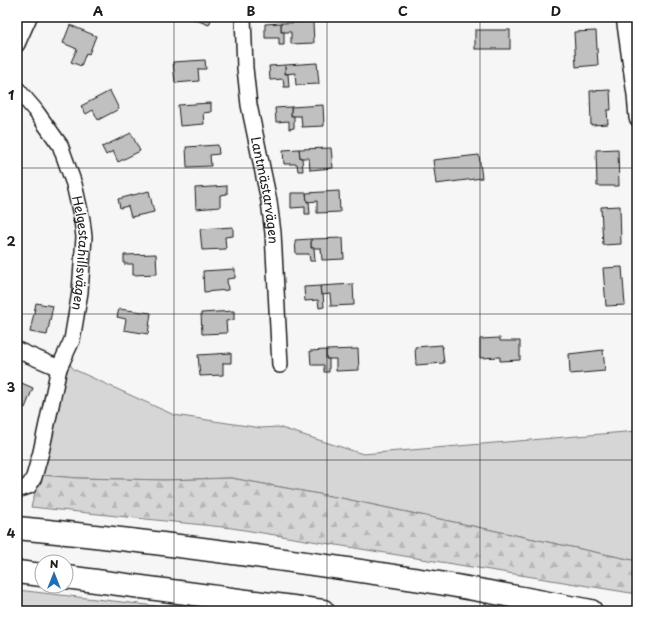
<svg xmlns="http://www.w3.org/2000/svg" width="654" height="628" viewBox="0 0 654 628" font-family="'Playpen Sans',sans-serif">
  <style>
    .green { fill: #d6d6d6; stroke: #797979 }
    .forest { fill: url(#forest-firs); stroke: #797979 }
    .building { fill: #c0c0c0; stroke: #1c1c1c }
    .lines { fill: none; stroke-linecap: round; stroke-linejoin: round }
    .minor-casing { stroke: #1c1c1c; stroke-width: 18 }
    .motorway-casing { stroke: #1c1c1c; stroke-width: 25 }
    .minor { stroke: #fff; stroke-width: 15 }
    .motorway { stroke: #fff; stroke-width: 22 }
    .grid { fill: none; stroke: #1c1c1c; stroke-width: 1; stroke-opacity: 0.55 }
    .labels { text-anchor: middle; stroke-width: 4; stroke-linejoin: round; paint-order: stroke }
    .street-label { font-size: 13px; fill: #1c1c1c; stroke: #fff }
    .neatline { fill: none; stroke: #1c1c1c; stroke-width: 1.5 }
    .grid-label { font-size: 13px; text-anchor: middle; font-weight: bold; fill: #1c1c1c }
  </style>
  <defs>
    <pattern id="forest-firs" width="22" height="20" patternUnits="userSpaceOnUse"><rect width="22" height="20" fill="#d6d6d6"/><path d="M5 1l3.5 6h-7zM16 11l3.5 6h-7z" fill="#b7b7b7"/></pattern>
  </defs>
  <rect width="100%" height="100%" fill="#f6f6f6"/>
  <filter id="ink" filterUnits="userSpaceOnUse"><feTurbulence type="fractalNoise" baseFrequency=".025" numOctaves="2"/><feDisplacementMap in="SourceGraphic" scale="8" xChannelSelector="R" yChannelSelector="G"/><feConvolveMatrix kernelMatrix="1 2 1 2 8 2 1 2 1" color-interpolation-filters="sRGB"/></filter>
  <g filter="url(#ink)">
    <!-- green -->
    <g class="green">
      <path d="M69,362l4,7 101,46 87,13 17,-1 85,27 274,-23v130l-296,-63 -110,-20 -66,2 -87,-2 -38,-3z"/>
      <path d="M17,590l183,21h-183z"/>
    </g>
    <!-- forest -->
    <path class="forest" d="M40,475l38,3 87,2 66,-2 110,20 296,63v33l-405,-66 -201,-21z"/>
    <!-- building -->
    <g class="building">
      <path d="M188,17h24l-3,8z"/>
      <path d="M313,22l1,21 -23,1v-12h-10v-9z"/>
      <path d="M281,23v9h3v13h-5v-7h-14v-14z"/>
      <path d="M70,25l26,11 -7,18 -3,-1 -5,13 -10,-4 6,-13 -14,-6z"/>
      <rect x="475" y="30" width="35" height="19"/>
      <path d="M596,31l2,34 -22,2 -2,-35z"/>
      <path d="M205,60l1,9h-8l1,12 -24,2 -2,-21z"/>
      <path d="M317,63l2,21 -23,1 -1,-12 -10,1v-9z"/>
      <path d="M285,65v9h3l1,13h-5l-1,-8 -13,1 -1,-14z"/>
      <path d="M610,90l1,20h-4l1,14 -17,1 -1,-34z"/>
      <path d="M110,91l9,18 -21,11 -5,-10 -7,4 -5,-8z"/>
      <path d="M211,103v9l-8,1 1,11 -24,2 -2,-21z"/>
      <path d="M323,105l1,21 -22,1 -1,-11h-10v-9z"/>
      <path d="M291,107v9h3v12l-5,1v-8l-13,1 -1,-14z"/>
      <path d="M131,133l9,18 -22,11 -5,-11 -7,4 -4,-8z"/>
      <path d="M218,145l1,9 -9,1 1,11 -24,1 -1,-20z"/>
      <path d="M331,148l2,20 -23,2 -1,-12h-9l-1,-9z"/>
      <path d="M299,149l1,9h2l1,13h-5l-1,-7h-13l-1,-14z"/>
      <path d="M618,149l1,37h-22l-1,-36z"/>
      <path d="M479,155l3,23 -46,6 -3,-24z"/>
      <path d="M227,186v8l-7,1v12l-24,2 -1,-21z"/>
      <path d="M149,191l5,21 -23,5 -3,-11 -8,2 -2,-9z"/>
      <path d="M339,191l1,21 -23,1v-12l-10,1 -1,-9z"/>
      <path d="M291,193h15l1,9h2l1,12h-5v-7l-14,1z"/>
      <path d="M620,206l1,38 -18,1 -2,-38z"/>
      <path d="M233,227v9l-8,1 1,12 -24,1 -2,-21z"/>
      <path d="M343,238l1,21 -22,1 -1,-12h-10v-9z"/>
      <path d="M311,239v9h3l1,13h-5l-1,-7h-13l-1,-14z"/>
      <path d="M156,254l1,20 -24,1v-11h-9v-9z"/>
      <path d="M622,267l3,38 -19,1 -3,-38z"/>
      <path d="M235,269v9l-8,1 1,11 -24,2 -1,-21z"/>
      <path d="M353,284l1,21 -23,1 -1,-12 -9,1 -1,-9z"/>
      <path d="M320,286l1,9 2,-1 1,13 -5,1 -1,-8 -13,1 -1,-14z"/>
      <path d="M36,303l17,3 -6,29 -17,-3z"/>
      <path d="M119,309l32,4 -3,21 -24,-4 2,-11 -9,-2z"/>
      <path d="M234,311v9l-8,1 1,12 -25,1 -1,-21z"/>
      <path d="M500,338v3h20v19l-20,1v-4l-20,1v-19z"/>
      <path d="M442,345l2,18 -28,2 -1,-18z"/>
      <path d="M358,349l1,21 -23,1v-12h-10v-9z"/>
      <path d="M326,350v9h3v13h-5v-7h-13l-1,-14z"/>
      <path d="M603,350l2,21 -35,3 -1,-20z"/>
      <path d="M231,353v10h-8v12l-23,1 -2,-21z"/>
      <path d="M17,381l16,7 -8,20 -8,-4z"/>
    </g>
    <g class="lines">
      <!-- minor casing -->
      <g class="minor-casing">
        <g id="minor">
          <path id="s1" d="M243,17l2,51 4,37 20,96 4,32 7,132"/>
          <path d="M624,17l11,78 2,23"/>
          <path d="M17,44l12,-27"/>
          <path id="s2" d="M17,89l18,21 25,35 14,39 8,36 2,17 -4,55 -8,48 -13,28 -18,84 -7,25 -5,9 -12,4"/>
          <path d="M17,350l42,18"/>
        </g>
      </g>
      <!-- motorway casing -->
      <g class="motorway-casing">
        <g id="motorway">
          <path d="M17,528c137,13 274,32 410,53 55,9 110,20 164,30"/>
          <path d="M17,572l25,3"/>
          <path d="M66,577l257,34"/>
        </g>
      </g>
      <!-- minor -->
      <use href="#minor" class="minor"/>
      <!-- motorway -->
      <use href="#motorway" class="motorway"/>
    </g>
  </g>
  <!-- grid -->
  <path class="grid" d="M174,17v594M327,17v594M480,17v594M17,168h620M17,314h620M17,460h620"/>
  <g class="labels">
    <!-- street labels -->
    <g class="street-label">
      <text dy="5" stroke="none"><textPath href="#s1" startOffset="175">Lantmästarvägen</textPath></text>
      <text dy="5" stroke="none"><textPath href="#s2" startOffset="182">Helgestahillsvägen</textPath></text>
    </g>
  </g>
  <!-- margin -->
  <rect width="654" height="628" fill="none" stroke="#fff" stroke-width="44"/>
  <!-- north arrow -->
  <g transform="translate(54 574)"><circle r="19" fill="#ffffff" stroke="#a4a4a4"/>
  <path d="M0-3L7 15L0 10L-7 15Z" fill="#1f6fb2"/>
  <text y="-6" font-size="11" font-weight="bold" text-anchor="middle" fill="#1c1c1c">N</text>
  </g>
  <rect x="22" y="22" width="610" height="584" class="neatline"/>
  <g class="grid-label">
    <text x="98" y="16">A</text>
    <text x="251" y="16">B</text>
    <text x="403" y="16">C</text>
    <text x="556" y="16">D</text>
    <text x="11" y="100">1</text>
    <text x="11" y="246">2</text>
    <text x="11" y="392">3</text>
    <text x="11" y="538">4</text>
  </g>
</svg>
